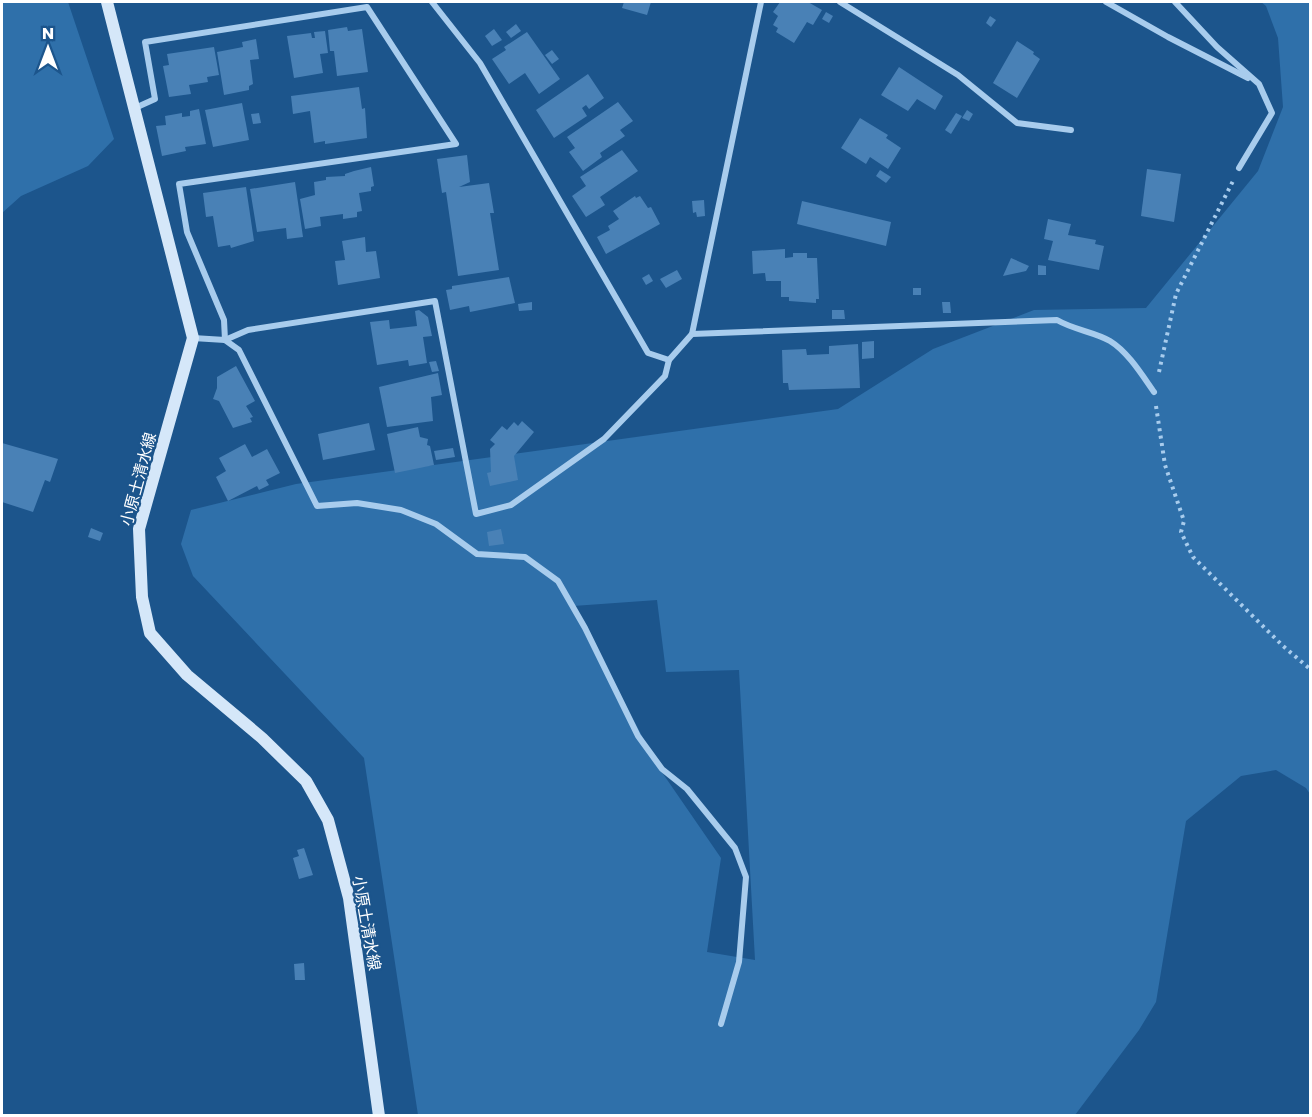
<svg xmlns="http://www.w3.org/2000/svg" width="1312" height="1117" viewBox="0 0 1312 1117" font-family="Poppins,'Noto Sans JP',sans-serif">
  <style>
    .green { fill: #2f70aa; fill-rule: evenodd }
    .building { fill: #4981b6 }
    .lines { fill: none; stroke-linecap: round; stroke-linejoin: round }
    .path { stroke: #a8cced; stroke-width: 4; stroke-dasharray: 3 4.5; stroke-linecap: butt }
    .minor { stroke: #a8cced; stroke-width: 6 }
    .secondary { stroke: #d5e7f9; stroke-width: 12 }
    .labels { text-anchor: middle; stroke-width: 4.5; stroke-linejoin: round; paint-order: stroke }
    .street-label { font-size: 16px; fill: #fff; stroke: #1c558c }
  </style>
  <rect width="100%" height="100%" fill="#1c558c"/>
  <!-- green -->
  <g class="green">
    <path d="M2,2h66l46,137 -26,27 -67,30 -19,17z"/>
    <path d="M1261,2h49v792l-4,-6 -30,-18 -35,6 -55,45 -30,181 -17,28 -64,85h-657l-54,-357 -171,-182 -12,-32 10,-34 105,-26 542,-75 95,-60 101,-39 112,-2 112,-137 25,-64 -5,-69 -12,-32zM657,600l9,72 73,-2 16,290 -48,-8 14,-94 -62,-90 -86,-162z"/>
  </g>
  <!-- building -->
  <g class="building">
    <path d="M624,2h27l-4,13 -25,-7z"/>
    <path d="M780,2h28l14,8 -9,15 -6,-3 -13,21 -18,-11 2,-4 -5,-3 5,-9 -5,-4z"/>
    <path d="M826,12l7,4 -4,7 -7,-4z"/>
    <path d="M990,16l6,4 -5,7 -5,-4z"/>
    <path d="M516,24l5,7 -10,7 -5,-6z"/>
    <path d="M347,27l1,4 14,-2 6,43 -31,4 -3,-25h-4l-2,-21z"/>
    <path d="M494,29l8,11 -10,6 -7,-10z"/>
    <path d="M325,31l3,22 -8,1 3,19 -29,5 -7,-42 24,-3 1,5h3l-1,-6z"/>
    <path d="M527,32l33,47 -21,15 -14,-21 -16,11 -17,-25 14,-9 -2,-3z"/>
    <path d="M256,39l3,20 -9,1 3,24 -4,2v4l-25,5 -7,-43 26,-5 -1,-5z"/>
    <path d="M1017,41l17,11 -1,2 7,5 -23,39 -24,-15z"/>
    <path d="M214,47l5,28 -12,2 1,5 -19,3 2,9 -22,3 -6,-31 6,-1 -2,-11z"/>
    <path d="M552,50l7,9 -7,5 -7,-9z"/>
    <path d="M899,67l44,29 -8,14 -18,-11 -9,12 -27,-16z"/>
    <path d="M588,74l16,24 -15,11 -3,-4 -4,3 5,8 -33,22 -18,-28z"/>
    <path d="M359,87l3,22 3,-1 2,30 -42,6v-3l-11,2 -4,-32 -17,3 -2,-18z"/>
    <path d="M618,102l15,19 -13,9 5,6 -25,17 2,4 -19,14 -14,-19 6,-4 -8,-11z"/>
    <path d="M242,103l7,37 -36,7 -8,-37z"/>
    <path d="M199,109l7,35 -21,3 1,4 -24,5 -6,-30 10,-1 -1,-9 17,-3v4l8,-1v-5z"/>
    <path d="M967,110l6,4 -4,7 -7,-3z"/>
    <path d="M259,113l2,10 -8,1 -2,-10z"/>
    <path d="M956,113l6,3 -11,18 -6,-4z"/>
    <path d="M860,118l28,17 -2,3 15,10 -13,21 -18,-12 -4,7 -25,-16z"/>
    <path d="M622,150l16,21 -38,26 5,8 -19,12 -14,-21 14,-10 -6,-9z"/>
    <path d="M467,155l3,27 -11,5 30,-4 5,30h-4l9,57 -41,6 -12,-84 -4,1 -5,-34z"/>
    <path d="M371,167l3,19 -3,1v4l-12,2 3,18 -5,1v5l-14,2v-5l-23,3 1,9 -16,3 -5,-30 15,-4 -1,-13 12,-2v-3l19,-1v-2l9,-3z"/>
    <path d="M1147,169l34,5 -7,48 -33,-6z"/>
    <path d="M880,170l11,7 -5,6 -10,-7z"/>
    <path d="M295,182l8,55 -16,2 -1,-11 -29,4 -7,-43z"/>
    <path d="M246,187l8,54 -23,7 -1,-3 -12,2 -5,-31 -7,1 -3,-24z"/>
    <path d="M635,196l1,2 4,-2 8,12 3,-1 9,17 -54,30 -9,-17 13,-7 -2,-4 11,-7 -6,-8z"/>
    <path d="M704,200l1,16 -8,1 -1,-5 -3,1 -1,-12z"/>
    <path d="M802,201l89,21 -5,24 -89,-22z"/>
    <path d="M1048,219l23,5 -3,11 28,5 -1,4 9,2 -5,24 -51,-10 5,-19 -9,-2z"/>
    <path d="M365,237l1,15 10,-1 4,27 -42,7 -3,-24 10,-1 -3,-19z"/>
    <path d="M785,249v9l8,-1v-4h14v5h10l2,41h-3v4l-27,-2v-4h-8v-16h-15l-1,-8 -12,1 -1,-23z"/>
    <path d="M1011,258l18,8 -3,5 -23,5z"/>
    <path d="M1038,265l8,1v9h-8z"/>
    <path d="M677,270l5,9 -16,9 -6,-9z"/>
    <path d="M649,274l4,7 -7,4 -4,-7z"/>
    <path d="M509,277l6,26 -45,9 -1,-6 -19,4 -4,-20 6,-1v-3z"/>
    <rect x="913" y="288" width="8" height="7"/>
    <path d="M532,302v8l-13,1 -1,-7z"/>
    <path d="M942,302h8l1,11h-8z"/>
    <path d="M419,310l9,7 4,19 -9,1 4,26 -18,3 -1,-6 -31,5 -7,-43 19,-2 1,9 27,-3 -2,-15z"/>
    <path d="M832,310h12l1,9h-13z"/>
    <path d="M874,341v17l-12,1v-17z"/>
    <path d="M858,344l2,44 -71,2 -1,-7h-5l-1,-33 24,-1 1,6 22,-1v-8z"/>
    <path d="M436,361l3,10 -7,1 -3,-10z"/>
    <path d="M236,366l19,35 -9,5 7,11 -3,1 2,4 -19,6 -14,-27 -6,-2 4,-11v-11z"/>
    <path d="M438,373l4,22 -11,2 2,24 -46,6 -8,-40z"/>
    <path d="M522,421l12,11 -20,24 4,24 -28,6 -3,-13 4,-1 -1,-23 5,-5 -5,-4 12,-14 5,4 7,-8 4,4z"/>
    <path d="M369,423l6,27 -52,10 -5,-26z"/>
    <path d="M418,427l2,10 8,2 -1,6 3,1 4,19 -39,8 -8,-39z"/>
    <path d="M2,443l56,16 -8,23 -5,-2 -12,32 -31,-10z"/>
    <path d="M245,444l7,13 15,-8 13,24 -14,7 3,5 -10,5 -2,-4 -29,15 -12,-24 10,-6 -7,-13z"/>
    <path d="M453,448l2,9 -19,3 -2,-9z"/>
    <path d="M91,528l12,5 -3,8 -12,-4z"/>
    <path d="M501,529l3,15 -15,2 -2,-14z"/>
    <path d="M304,848l9,27 -14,4 -6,-21 6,-2 -2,-6z"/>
    <path d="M304,963l1,17h-10l-1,-16z"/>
  </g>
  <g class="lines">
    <!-- path -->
    <g class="path">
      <path d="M1159,372l17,-78 58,-115"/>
      <path d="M1156,406l9,59 19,56 -3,11 12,25 90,89 27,23"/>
    </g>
    <!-- minor -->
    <g class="minor">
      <path d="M432,2l48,61 168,290 21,7"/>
      <path d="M840,2l118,73 59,48 54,7"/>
      <path d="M1106,2l62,35 80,41"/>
      <path d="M1175,2l42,45 42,37 13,29 -33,55"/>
      <path d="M135,108l20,-9 -10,-57 222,-35 89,137 -277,40 8,48 37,88 1,20 -32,-2"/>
      <path d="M692,334l69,-332"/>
      <path d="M225,340l23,-10 187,-29 41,213 35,-9 93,-66 61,-63 4,-16 23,-26 365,-14c17,10 38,12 53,21 18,11 32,34 44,51"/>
      <path d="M225,340l14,10 78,156 40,-3 44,7 35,14 41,30 48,3 33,24 27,47 53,108 24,33 25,20 48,59 11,29 -7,85 -18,62"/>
    </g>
    <!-- secondary -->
    <path class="secondary" d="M107,2l86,336 -54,191 3,68 8,36 37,42 75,63 44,43 22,39 21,78 30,218"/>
  </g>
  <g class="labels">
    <!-- street labels -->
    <g class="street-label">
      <text transform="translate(138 479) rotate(-75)" y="6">小原土清水線</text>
      <text transform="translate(367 923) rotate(80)" y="6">小原土清水線</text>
    </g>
  </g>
  <!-- border -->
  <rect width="1312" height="1117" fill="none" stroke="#ffffff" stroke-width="6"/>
  <!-- north arrow -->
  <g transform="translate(48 48)" stroke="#1c558c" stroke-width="4.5" paint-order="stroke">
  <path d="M0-4.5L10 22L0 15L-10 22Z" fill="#ffffff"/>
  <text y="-9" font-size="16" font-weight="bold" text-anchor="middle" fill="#ffffff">N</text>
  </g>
</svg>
